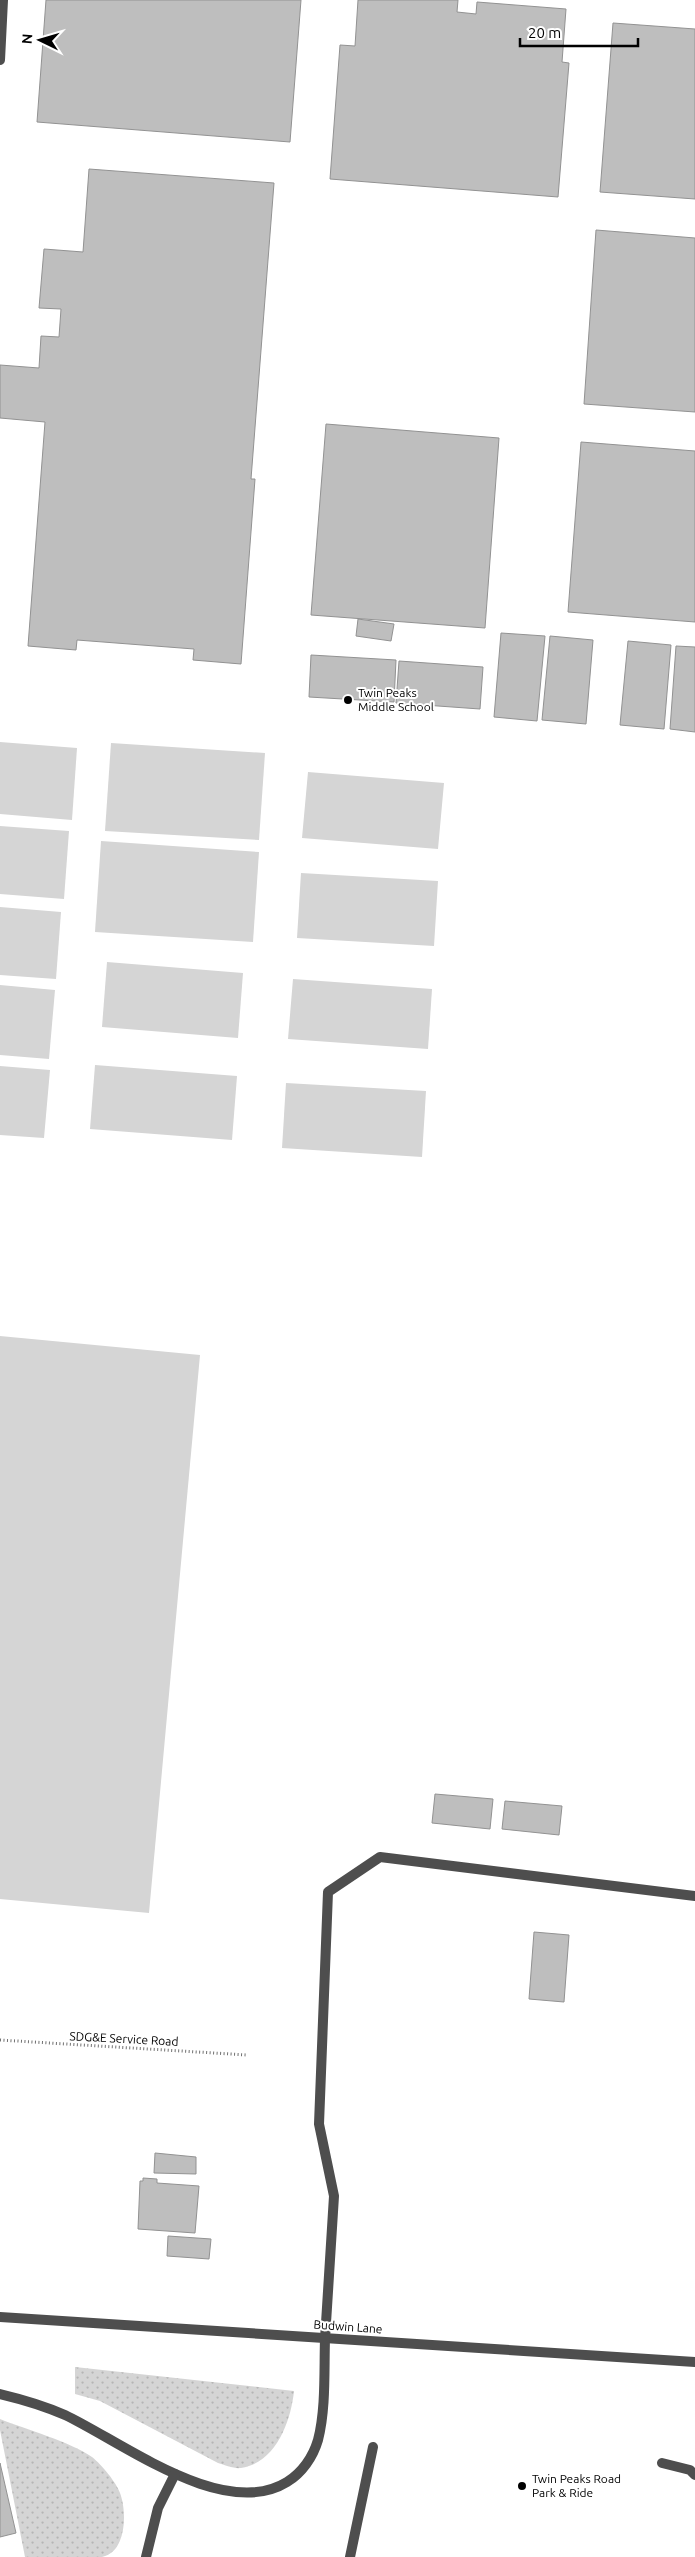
<svg xmlns="http://www.w3.org/2000/svg" width="695" height="2557" viewBox="0 0 695 2557" font-family="Ubuntu,sans-serif">
  <style>
    .park { fill: #d5d5d5 }
    .garden { fill: url(#garden-dots) }
    .building { fill: #bebebe; stroke: #929292 }
    .lines { fill: none; stroke-linecap: round; stroke-linejoin: round }
    .path { stroke: #707070; stroke-width: 3; stroke-dasharray: 1 2.5; stroke-linecap: butt }
    .service { stroke: #4e4e4e; stroke-width: 10 }
    .minor { stroke: #4e4e4e; stroke-width: 10 }
    .poi-dot { fill: #000; stroke: #fff; stroke-width: 2 }
    .labels { text-anchor: middle; stroke-width: 4; stroke-linejoin: round; paint-order: stroke }
    .poi-label { font-size: 12px; fill: #000; stroke: #fff; text-anchor: start }
    .street-label { font-size: 12px; fill: #000; stroke: #fff }
  </style>
  <defs>
    <pattern id="garden-dots" width="8" height="8" patternUnits="userSpaceOnUse" patternTransform="scale(1.25)"><rect width="8" height="8" fill="#d5d5d5"/><path d="M2 2h.1M6 6h.1" fill="none" stroke="#b5b5b5" stroke-width="1.8" stroke-linecap="round"/></pattern>
  </defs>
  <rect width="100%" height="100%" fill="#fff"/>
  <!-- park -->
  <g class="park">
    <path d="M0,742l77,6 -5,72 -72,-6z"/>
    <path d="M111,743l154,10 -6,87 -154,-9z"/>
    <path d="M308,772l136,11 -6,66 -136,-11z"/>
    <path d="M0,826l69,5 -5,68 -64,-5z"/>
    <path d="M101,841l158,11 -6,90 -158,-10z"/>
    <path d="M301,873l137,8 -4,65 -137,-8z"/>
    <path d="M0,907l61,5 -5,67 -56,-4z"/>
    <path d="M107,962l136,11 -5,65 -136,-11z"/>
    <path d="M293,979l139,10 -4,60 -140,-10z"/>
    <path d="M0,985l55,5 -6,69 -49,-4z"/>
    <path d="M95,1065l142,11 -5,64 -142,-11z"/>
    <path d="M0,1066l50,4 -6,68 -44,-3z"/>
    <path d="M286,1083l140,8 -4,66 -140,-9z"/>
    <path d="M0,1336l200,19 -51,558 -149,-14z"/>
  </g>
  <!-- garden -->
  <g class="garden">
    <path d="M75,2367l219,24c-3,30 -18,72 -53,77 -7,1 -16,-3 -23,-5l-118,-62 -25,-7z"/>
    <path d="M0,2419c25,10 71,23 92,38 10,8 24,25 28,36 7,18 7,59 -18,64 -19,0 -56,0 -77,0l-25,-127z"/>
  </g>
  <!-- building -->
  <g class="building">
    <path d="M46,0h255l-11,142 -253,-20z"/>
    <path d="M358,0h100l-1,12 19,2 1,-12 89,7 -4,53 7,1 -11,134 -228,-18 10,-134 15,1z"/>
    <path d="M613,23l82,6v170l-95,-7z"/>
    <path d="M89,169l185,14 -23,296h4l-14,185 -48,-4 1,-11 -117,-9 -1,10 -48,-4 17,-224 -45,-4v-53l39,3 2,-32 18,1 2,-28 -22,-1 5,-59 39,3z"/>
    <path d="M596,230l99,8v174l-111,-8z"/>
    <path d="M326,424l173,14 -14,190 -174,-13z"/>
    <path d="M581,442l114,9v171l-127,-10z"/>
    <path d="M358,619l36,5 -3,17 -35,-5z"/>
    <path d="M501,633l44,3 -8,85 -43,-4z"/>
    <path d="M550,636l43,4 -7,84 -44,-4z"/>
    <path d="M628,641l43,4 -7,84 -44,-4z"/>
    <path d="M676,646l19,1v85l-25,-3z"/>
    <path d="M311,655l85,5 -2,42 -85,-5z"/>
    <path d="M399,661l84,6 -3,42 -84,-6z"/>
    <path d="M435,1794l58,5 -3,30 -58,-6z"/>
    <path d="M505,1801l57,5 -3,29 -57,-6z"/>
    <path d="M534,1932l35,3 -5,67 -35,-3z"/>
    <path d="M155,2153l41,4v17l-42,-1z"/>
    <path d="M143,2178l14,1v4l42,3 -4,47 -57,-4 2,-48h3z"/>
    <path d="M168,2236l43,3 -2,20 -42,-3z"/>
    <path d="M0,2463l16,70 -16,4z"/>
  </g>
  <g class="lines">
    <!-- path -->
    <path class="path" d="M0,2040l247,15"/>
    <!-- service -->
    <g class="service">
      <path d="M0,60l3,-60"/>
      <path d="M325,2339l9,-143 -15,-72 9,-232 52,-35 315,39"/>
      <path d="M662,2463l28,7 5,5"/>
      <path d="M350,2557l23,-110"/>
    </g>
    <!-- minor -->
    <g class="minor">
      <path d="M0,2317l695,45"/>
      <path d="M0,2394c21,5 45,12 65,21 57,27 159,106 222,67 15,-9 26,-25 31,-42 8,-31 6,-69 7,-101"/>
      <path d="M146,2557l12,-49 17,-34"/>
    </g>
  </g>
  <!-- markers -->
  <g class="poi-dot">
    <circle cx="348" cy="700" r="5"/>
    <circle cx="522" cy="2486" r="5"/>
  </g>
  <g class="labels">
    <!-- poi labels -->
    <g class="poi-label">
      <text x="358" y="697">Twin Peaks<tspan x="358" dy="14">Middle School</tspan></text>
      <text x="532" y="2483">Twin Peaks Road<tspan x="532" dy="14">Park &amp; Ride</tspan></text>
    </g>
    <!-- street labels -->
    <g class="street-label">
      <text transform="translate(124 2039) rotate(3)" y="4">SDG&amp;E Service Road</text>
      <text transform="translate(348 2327) rotate(4)" y="4">Budwin Lane</text>
    </g>
  </g>
  <!-- north arrow -->
  <g transform="translate(40 40) rotate(275)" stroke="#ffffff" stroke-width="4" paint-order="stroke">
  <path d="M0-4L9 19L0 12L-9 19Z" fill="#000000"/>
  <text y="-8" font-size="14" font-weight="bold" text-anchor="middle" fill="#000000">N</text>
  </g>
  <!-- scale -->
  <path d="M520 38v8h118v-8" fill="none" stroke="#000000" stroke-width="2.5"/>
  <text x="528" y="38" font-size="15" fill="#000000" stroke="#ffffff" stroke-width="4" paint-order="stroke">20 m</text>
</svg>
